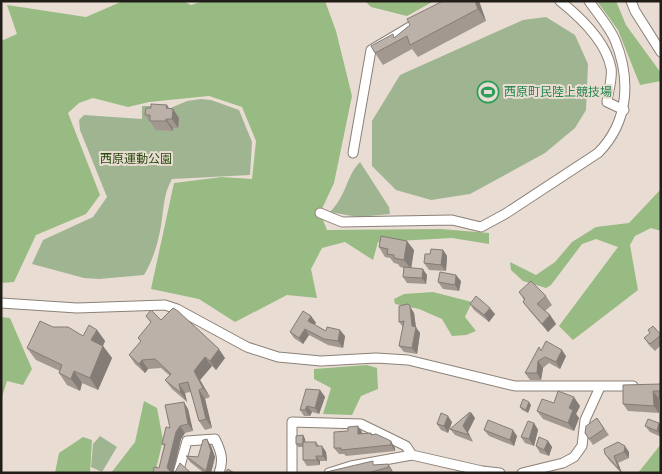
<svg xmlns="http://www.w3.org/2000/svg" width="662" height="474" viewBox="0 0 662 474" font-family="'Nunito Sans','Noto Sans JP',sans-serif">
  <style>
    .green { fill: #9fb592 }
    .forest { fill: #97bb82 }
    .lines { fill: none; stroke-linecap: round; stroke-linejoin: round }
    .minor-casing { stroke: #8a8077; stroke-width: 11 }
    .minor { stroke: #fff; stroke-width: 9 }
    .wall { fill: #a29890 }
    .shaded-wall { fill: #847c76 }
    .building { fill: #bcb1a8; stroke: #847c76 }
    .labels { text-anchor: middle; stroke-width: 4; stroke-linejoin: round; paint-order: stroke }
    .leisure-label { font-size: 12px; fill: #27864d; stroke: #e9ddd3; text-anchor: start }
    .park-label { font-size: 12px; fill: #294a0f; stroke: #e9ddd3 }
  </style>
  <rect width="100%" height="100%" fill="#e9ddd3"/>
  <!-- green -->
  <g class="green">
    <path d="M546,17l29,18 13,29 -2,46 -11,18 -30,25 -75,41 -39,6 -35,-10 -24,-24v-45l28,-46 123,-55z"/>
    <path d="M201,99l10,1 28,10 13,32 -2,33 -78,4c-9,16 -8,29 -11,47 -3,17 -8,34 -17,49l-45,4 -15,-1 -52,-14 11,-24 50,-23 14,-20 -27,-67 -1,-10 5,-5 58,4v-13h13l11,4 21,-9z"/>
    <path d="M360,162l29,45 1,7 -32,3 -28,-5c17,-17 16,-36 30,-50z"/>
    <path d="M100,436l17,11 -15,25 -11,-5 2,-23z"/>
  </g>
  <!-- forest -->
  <g class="forest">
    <path d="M123,1h60l8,4 12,-4h122l11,30 16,65 -18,87 -14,30 7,17 114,-1 48,4v11l-37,-6 -74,4 -5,18 -28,-18 -23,6 -11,21 6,29 -30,-3 -52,27 -36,-23 -48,-10 23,-106 48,-6 30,2 4,-38 -14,-34 -33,-11 -60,6 -21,5 -35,-9 -14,5 -11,10 32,82 -14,19 -50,21 -22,47 -13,1v-242l16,-7 -10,-29 79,12z"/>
    <path d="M365,1h69l-27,15 -36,-9z"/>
    <path d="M597,1h19l10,24 35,48v8l-21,4 -22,-55z"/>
    <path d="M661,189v42l-10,-3 -16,8 -5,9 8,45 -65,50 -14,-14 59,-79 -22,-8 -14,5 -31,41 -5,3 -23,-7 -12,-11 -1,-8 26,13 19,-13 17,-20 24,-15 33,-4z"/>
    <path d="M433,292l39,10 -7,15 11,14 -10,4 -14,1 -10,-17 -23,-10 -24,-5 -1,-5 10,-5z"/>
    <path d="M1,317l9,1 22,51 -9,16 -16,-4 -6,19z"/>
    <path d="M367,365l10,3 1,21 -17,7 -9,19 -29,-1 8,-26 -17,-9v-10z"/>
    <path d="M144,401l13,7 6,32 -8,33h-44l24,-31z"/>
    <path d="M83,437l9,3 -2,33h-35l4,-20z"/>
    <path d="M661,444v29h-23z"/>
  </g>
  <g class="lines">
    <!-- minor casing -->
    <g class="minor-casing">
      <g id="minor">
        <path d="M560,1c20,16 46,40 51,67 2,9 -3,24 -4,34l17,8"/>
        <path d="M631,1l4,10 26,41"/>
        <path d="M353,153l18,-103 47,-28"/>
        <path d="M320,213l22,9 110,-2 29,7 24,-13 93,-61c31,-31 33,-74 17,-113 -6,-14 -18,-27 -26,-39"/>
        <path d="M1,303l76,5 88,-3 12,4 70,38 31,10 43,4 55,-3 32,2 107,26h118"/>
        <path d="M178,473l9,-32 28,-2c6,12 9,21 4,34"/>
        <path d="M292,473v-51l69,2 45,22 6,9"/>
        <path d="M329,473l22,-7 61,-11 70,16 18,2"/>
        <path d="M522,473l41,-10 11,-6 8,-11 3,-26 15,-33"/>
      </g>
    </g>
    <!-- minor -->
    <use href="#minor" class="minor"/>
  </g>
  <!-- wall -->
  <g class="wall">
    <path d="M479,1l7,20 -68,36 -6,-8 -29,16 -8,-12 20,-16z"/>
    <path d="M169,109l10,9 -1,10h-5v3l-17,-1 -11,-15z"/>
    <path d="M379,247l35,3 -3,18 16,7 -1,9 -19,-1 -4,-6 1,-9 -4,-1 -2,-3 -4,-1 -4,-5 -5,-1z"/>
    <path d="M443,250l4,6 -1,15 -17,-1 -5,-7 6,-9z"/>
    <path d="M461,281l-2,10 -16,-2 -5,-7z"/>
    <path d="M519,292l27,4 6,9 -7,6 5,4 6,9 -8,8 -19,-22 -6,-8 1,-2z"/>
    <path d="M470,304l25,10 -6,8 -15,-12z"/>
    <path d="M414,313l2,14 4,6 -3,21 -13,-2 -5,-6 4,-19 -4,-5z"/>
    <path d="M146,316l15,4 64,38 -9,12 -4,-4 -12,14 10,17 -5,2 7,29 -7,2 -6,-9 -8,-29 -6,1 2,9 -15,-13 -7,-9 5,-4 -9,-8 -13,1 -3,4 -10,-9 -6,-9 12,-13 -3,-4 13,-15z"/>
    <path d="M311,316l5,7 -2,2 12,6 19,5 -2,12 -15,-3 -19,-10 -6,9 -9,-6 -4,-6z"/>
    <path d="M97,330l8,11 -2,5 9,12 -14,32 -16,-7 -2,8 -13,-6 -8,-12 1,-2 -24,-11 -9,-12 56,-12z"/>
    <path d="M661,334v11l-6,6 -6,-6 -5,-7z"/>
    <path d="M542,350l24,6 -6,13 -11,-6 -6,5 -2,12h-11l-5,-7z"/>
    <path d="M661,384v15h-2v14l-31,-2 -5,-7z"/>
    <path d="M320,390l5,7 -6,17 -7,-2 -2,4h-6l-4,-6z"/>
    <path d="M531,405l-3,8 -6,-3 -2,-3z"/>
    <path d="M580,406l-4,8 3,4 -5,13 -31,-12 -6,-8z"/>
    <path d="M188,409l5,22 -8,2 -4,6 -8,33 18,1h-38l6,-5 5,-22 -2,-2 8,-16z"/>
    <path d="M475,418l-7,14 5,10 -18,-7 -5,-6z"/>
    <path d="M597,418l12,17 -16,10 -8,-12z"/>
    <path d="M452,422l-4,11 -7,-3 -4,-6z"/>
    <path d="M534,423l4,7 -4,16 -9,-3 -4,-6z"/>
    <path d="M661,425v12l-11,-5 -5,-6z"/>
    <path d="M484,430l33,6 -3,10 -25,-10z"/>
    <path d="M362,432v2l9,-1 1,2 4,-1 19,14v3l-49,5 -2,-2h-5l-5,-6z"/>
    <path d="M303,435l2,4v3h11l3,4h3l4,6 1,9h-7v4l-13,1 -4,-6v-13h-5l-2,-3z"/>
    <path d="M548,441l4,6 -3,9 -9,-3 -4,-7z"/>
    <path d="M211,446l4,11 -4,16h-7l-14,-11 -4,-6 12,1z"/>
    <path d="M604,449l25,3v6l-11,5 4,10h-1l-12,-13 -4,-6z"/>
    <path d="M388,464l4,6 1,3h-71l53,-8z"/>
  </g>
  <!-- shaded-wall -->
  <g class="shaded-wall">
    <path d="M475,1h4l7,20 -8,-12z"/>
    <path d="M167,105l5,8 1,-4 6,9 -1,10 -6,-9 -6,-11z"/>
    <path d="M166,119l7,9v3l-7,-10z"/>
    <path d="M407,241l7,9 -3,19 -7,-9z"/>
    <path d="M443,250l4,6 -1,15 -5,-6z"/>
    <path d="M423,269l4,6 -1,9 -4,-6z"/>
    <path d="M456,275l5,6 -2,10 -4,-6z"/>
    <path d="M410,306l4,7 2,15 4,5 -3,21 -5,-6v-22z"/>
    <path d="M490,308l5,6 -6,8 -5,-7z"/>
    <path d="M550,315l6,9 -8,8 -6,-8z"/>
    <path d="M311,316l5,7 -4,5 -4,-7z"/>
    <path d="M305,329l4,6 -6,9 -4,-6z"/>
    <path d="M97,330l8,11 -5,11 -9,-12z"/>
    <path d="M340,330l5,6 -2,12 -5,-7z"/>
    <path d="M103,346l9,12 -14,32 -8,-12z"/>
    <path d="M219,349l6,9 -9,12 -6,-9z"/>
    <path d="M562,350l4,6 -6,13 -4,-7z"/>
    <path d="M205,357l7,9 -12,14 10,17 -7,-9 -9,-17z"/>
    <path d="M142,360l6,9 -3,4 -6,-9z"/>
    <path d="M538,361l5,7 -2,12 -4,-7z"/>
    <path d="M74,371l8,12 -2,8 -9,-12z"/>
    <path d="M179,384l6,9 2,9 -6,-9z"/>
    <path d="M199,390l6,9 7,29 -6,-9z"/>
    <path d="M320,390l5,7 -6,17 -4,-6z"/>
    <path d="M653,391l6,8v14l-5,-7z"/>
    <path d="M574,397l6,9 -4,8 3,4 -5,13 -6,-8 1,-15z"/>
    <path d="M184,402l4,7 5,22 -5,-7z"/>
    <path d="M529,402l2,3 -3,8 -2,-3z"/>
    <path d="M307,406l5,6 -2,4 -5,-6z"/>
    <path d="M471,412l4,6 -7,14 5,10 -10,-16z"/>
    <path d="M448,416l4,6 -4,11 -4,-7z"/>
    <path d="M534,423l4,7 -4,16 -5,-7z"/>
    <path d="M659,423l2,2v11l-4,-5z"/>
    <path d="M180,426l5,7 -4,6 -8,34h-2l-4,-5 9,-36z"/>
    <path d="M358,426l4,6 1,9 -5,-7z"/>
    <path d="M513,430l4,6 -3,10 -4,-6z"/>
    <path d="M303,435l2,4 1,8 -3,-3z"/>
    <path d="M207,439l4,7 4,11 -4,16h-4l-1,-2z"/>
    <path d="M391,441l4,7v3l-4,-6z"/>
    <path d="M548,441l4,6 -3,9 -5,-6z"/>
    <path d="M322,446l4,6 1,9 -4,-5z"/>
    <path d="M625,446l4,6v6l-5,-6z"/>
    <path d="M316,456l4,5v4l-3,-5z"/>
    <path d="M614,456l4,7 4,10h-1l-2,-4z"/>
    <path d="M388,464l4,6 1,3 -4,-6z"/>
  </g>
  <!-- building -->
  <g class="building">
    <path d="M443,1h32l3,8 -68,36 -3,-9 -32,17 -4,-7 22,-12 1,4 16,-13 -3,-6z"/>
    <path d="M151,104l16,1 -1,3 7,1 -1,10h-6v2h-16v-6h-5l1,-7h5z"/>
    <path d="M381,236l26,5 -3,19 -10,-2v-3l-7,-1 1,-5 -9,-2z"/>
    <path d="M431,249l12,1 -2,15 -17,-2 1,-9h5z"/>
    <path d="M404,267l19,2 -1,9 -19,-1z"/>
    <path d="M440,272l16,3 -1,10 -17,-3z"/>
    <path d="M531,281l15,15 -9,8 13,11 -8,9 -19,-22 2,-3 -6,-7z"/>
    <path d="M476,296l14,12 -6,7 -14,-11z"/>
    <path d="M408,304l2,2 2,20 4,1 -4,21 -13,-2 5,-25 -5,1v-16z"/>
    <path d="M173,308l5,3 41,38 -9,12 -5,-4 -11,14 9,17 -4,2 7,29 -7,2 -11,-39 -9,2 2,9 -16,-13 6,-6 -16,-15 -13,1 -3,4 -10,-9 12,-14 -3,-3 13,-16 -5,-6 5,-6 10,10z"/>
    <path d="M303,311l8,5 -3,5 18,10 1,-4 13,3 -2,11 -14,-2 -19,-10 -6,9 -9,-6z"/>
    <path d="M40,321l13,6h15l15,9 6,-11 8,5 -6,10 12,6 -13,32 -16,-7 -3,8 -12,-6 3,-8 -35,-17z"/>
    <path d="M653,326l8,9 -11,9 -6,-6 6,-5 -2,-3z"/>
    <path d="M546,341l16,9 -6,12 -11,-5 -7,4 -1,12h-12l14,-26 2,4z"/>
    <path d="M661,384v7h-8l1,15 -31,-2v-19z"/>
    <path d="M306,389l14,1 -5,18 -8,-2 -2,4h-5z"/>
    <path d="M558,391l16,6 -5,11 4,2 -5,13 -31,-12 5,-12 12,4z"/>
    <path d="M523,399l6,3 -3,8 -6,-3z"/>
    <path d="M184,402l4,22 -8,2 -4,6 -9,36 4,4h4l5,-9 11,10h-38l1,-6 5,1 6,-24h-3l4,-17 4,1 -5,-23z"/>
    <path d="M470,412l-7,14 6,9 -19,-6z"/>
    <path d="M441,413l7,3 -4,10 -7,-2z"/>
    <path d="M597,418l7,11 -15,10 -4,-6 1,-7z"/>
    <path d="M648,419l11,4 -2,8 -12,-5z"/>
    <path d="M488,420l25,10 -3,10 -26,-10z"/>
    <path d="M528,421l6,2 -5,16 -8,-2z"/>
    <path d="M358,426v8l13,-1v2l5,-1 15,7v4l-50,5v-2h-7v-16l14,-1v-4z"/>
    <path d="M303,435v9h-7v-8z"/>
    <path d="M539,437l9,4 -4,9 -8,-4z"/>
    <path d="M207,439l4,12 -5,20 -20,-15 12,1 5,-17z"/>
    <path d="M303,442h13v4h6l1,10h-7l1,4h-14z"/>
    <path d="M618,442l7,4 -1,6 -10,4 5,13 -14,-15 -1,-5z"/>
    <path d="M373,461v4l15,-1 1,3 -21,6h-46z"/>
    <path d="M228,469l6,4h-9z"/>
  </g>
  <!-- icons -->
  <defs>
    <g id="stadium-ring" transform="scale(1.125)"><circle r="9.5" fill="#e9ddd3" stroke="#2e9e5b" stroke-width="1.5"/><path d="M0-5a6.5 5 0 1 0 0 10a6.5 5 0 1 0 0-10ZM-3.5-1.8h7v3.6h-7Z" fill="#2e9e5b"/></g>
  </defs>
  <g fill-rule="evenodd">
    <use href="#stadium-ring" x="488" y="92"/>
  </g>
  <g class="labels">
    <!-- leisure labels -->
    <g class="leisure-label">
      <text x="504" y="96">西原町民陸上競技場</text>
    </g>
    <!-- park labels -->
    <g class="park-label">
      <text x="136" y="163">西原運動公園</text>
    </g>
  </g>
  <!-- border -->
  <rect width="662" height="474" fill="none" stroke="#211d19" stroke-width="5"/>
</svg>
